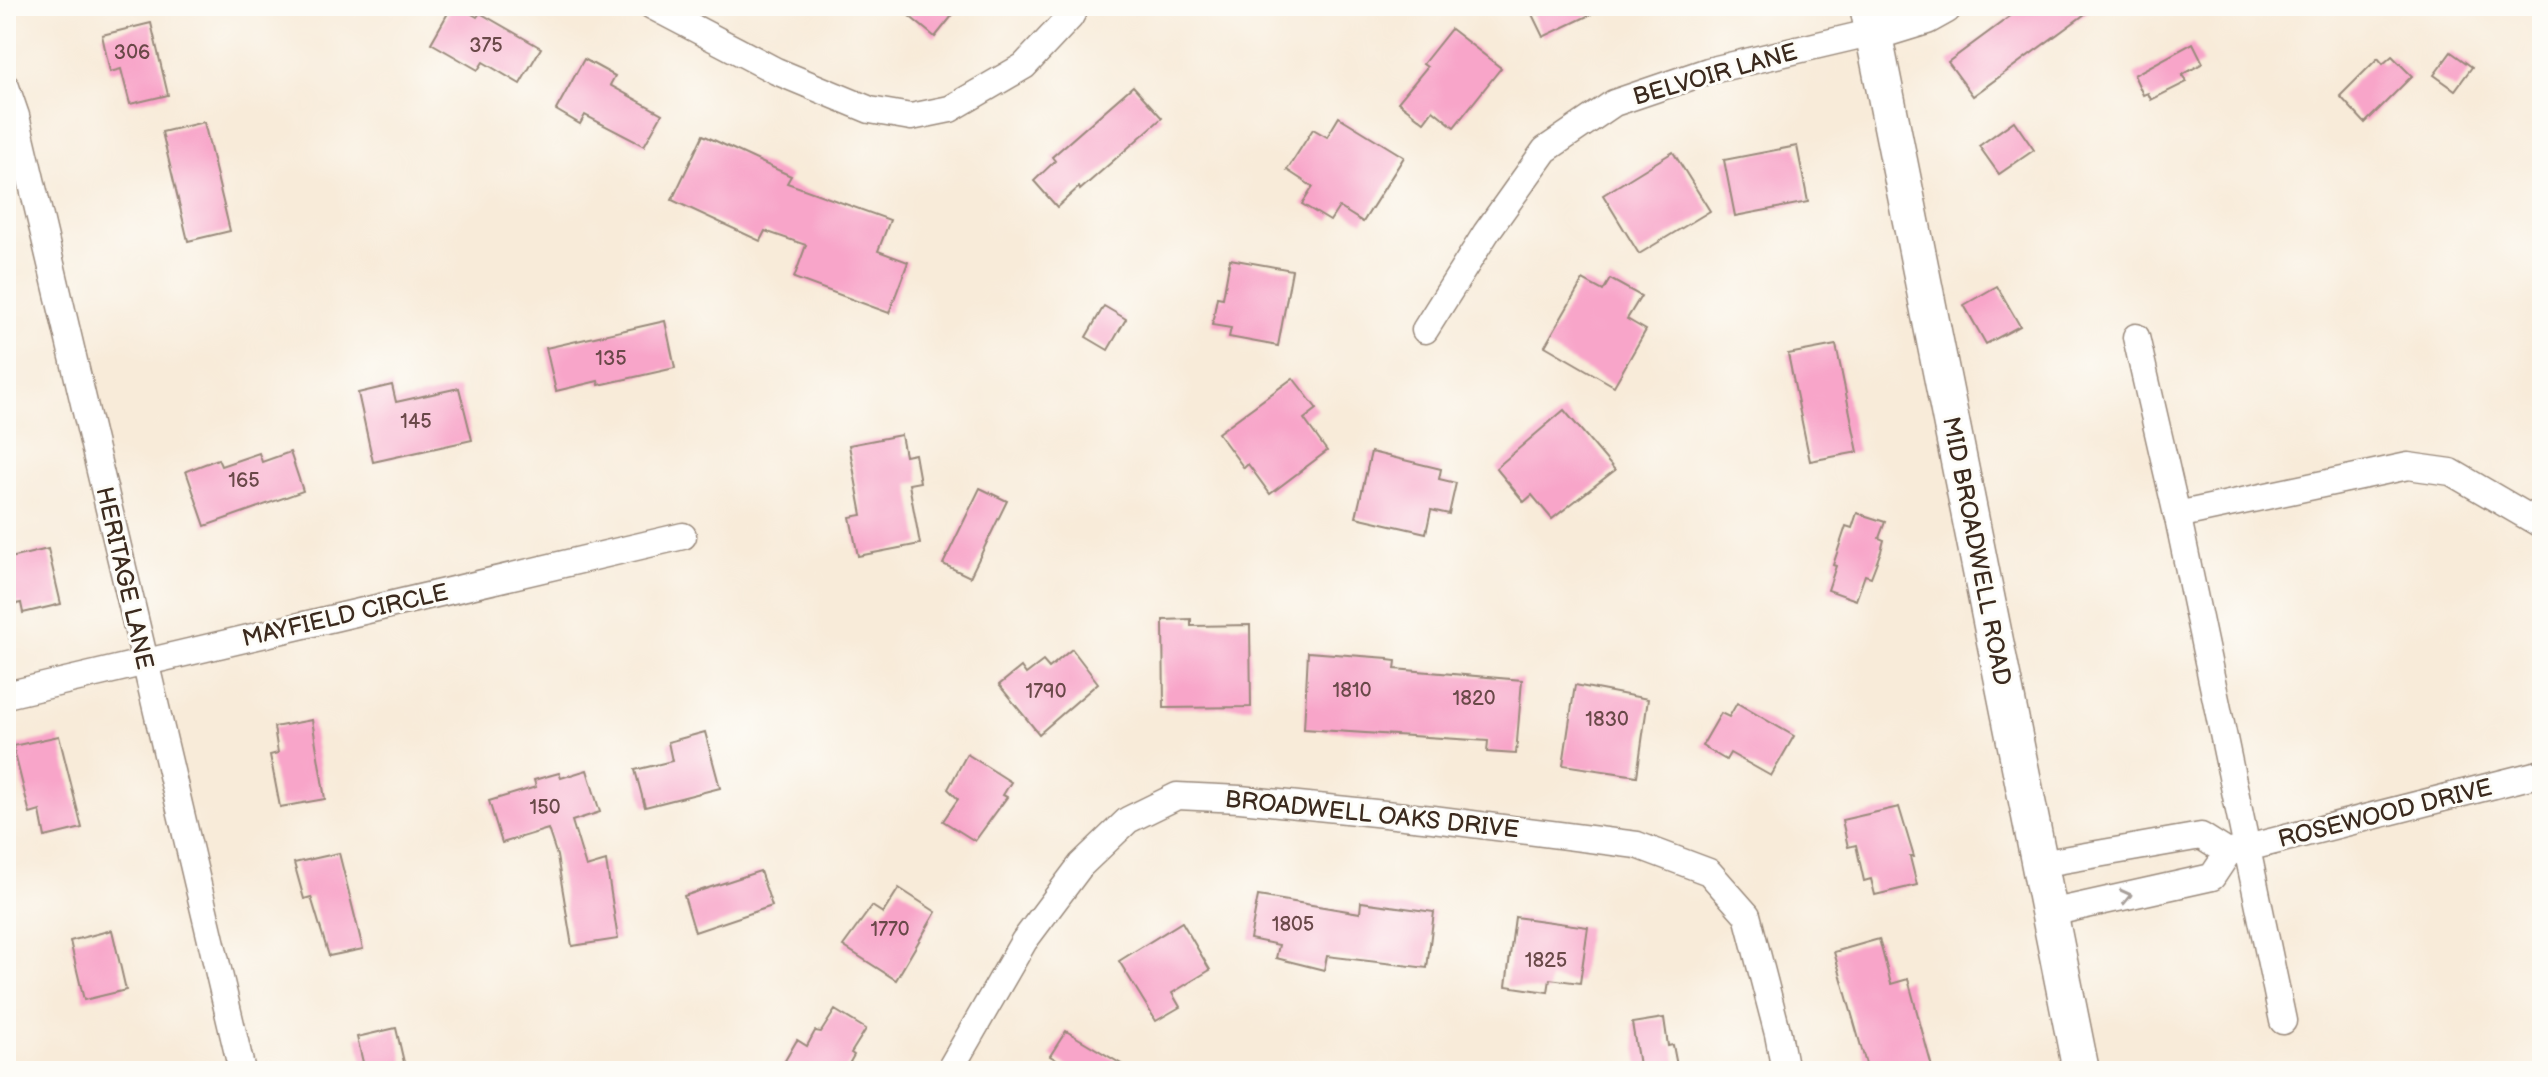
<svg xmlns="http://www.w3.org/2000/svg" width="2548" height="1077" viewBox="0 0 2548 1077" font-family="'Balsamiq Sans',sans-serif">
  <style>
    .building { fill: #f8a5c9 }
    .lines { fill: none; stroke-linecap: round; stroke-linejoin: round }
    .street-casing { stroke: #9a8a7c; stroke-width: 29 }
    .secondary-casing { stroke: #9a8a7c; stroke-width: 39 }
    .street { stroke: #fff; stroke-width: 26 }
    .secondary { stroke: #fff; stroke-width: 36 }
    .oneway { stroke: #a79f9a }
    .labels { text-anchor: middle; stroke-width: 6; stroke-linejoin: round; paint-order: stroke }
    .number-label { font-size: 20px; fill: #6a4949 }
    .street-label { font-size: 24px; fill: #3b2a1e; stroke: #fdfcf7 }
  </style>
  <rect width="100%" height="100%" fill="#fdfcf7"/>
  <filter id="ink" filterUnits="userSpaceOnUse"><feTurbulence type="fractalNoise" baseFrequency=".0125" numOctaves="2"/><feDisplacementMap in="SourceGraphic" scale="16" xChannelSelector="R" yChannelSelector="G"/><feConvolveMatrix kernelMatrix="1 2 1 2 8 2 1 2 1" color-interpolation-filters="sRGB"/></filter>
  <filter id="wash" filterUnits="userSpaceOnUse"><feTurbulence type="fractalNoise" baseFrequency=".006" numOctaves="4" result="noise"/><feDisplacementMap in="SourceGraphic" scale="32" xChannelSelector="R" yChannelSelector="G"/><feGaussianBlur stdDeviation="1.8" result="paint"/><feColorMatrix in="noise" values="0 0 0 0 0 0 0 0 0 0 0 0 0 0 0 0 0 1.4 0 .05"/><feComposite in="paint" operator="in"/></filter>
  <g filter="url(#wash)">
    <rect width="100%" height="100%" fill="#f8ebd9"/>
    <g id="blocks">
      <!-- building -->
      <g class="building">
        <path d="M452,6h6l19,11 3,-4 61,35 -21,36 -37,-22 -5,8 -47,-27z"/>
        <path d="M897,6h63l-25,31z"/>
        <path d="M1528,6h81l-66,31z"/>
        <path d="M2024,6h72l-123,90 -25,-34z"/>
        <path d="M151,23l17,72 -38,9 -9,-35 -11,3 -8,-37z"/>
        <path d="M1451,29l50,39 -47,59 -21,-17 -9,12 -26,-20 29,-35 -4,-3z"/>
        <path d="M2193,43l10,20 -21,12 5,7 -36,18 -3,-7 -5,2 -9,-20z"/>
        <path d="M2451,52l21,15 -17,23 -21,-15z"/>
        <path d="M2392,56l20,20 -47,47 -25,-27 38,-38 5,6z"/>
        <path d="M584,59l31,17 -5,9 52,29 -18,32 -59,-31 -5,9 -24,-14z"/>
        <path d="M1133,86l29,32 -82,72 -1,-3 -22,20 -23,-26 21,-20 -3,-4z"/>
        <path d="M1339,117l65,40 -41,65 -24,-15 -9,14 -28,-17 11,-17 -26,-17 26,-41 14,8z"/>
        <path d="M2014,121l20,29 -35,24 -20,-28z"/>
        <path d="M204,122l26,109 -42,10 -26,-109z"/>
        <path d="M703,135l88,41 -4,7 103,37 -12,31 30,11 -19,51 -95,-35 12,-33 -41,-14 -5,10 -88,-41z"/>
        <path d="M1797,146l11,56 -73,14 -11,-56z"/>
        <path d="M1673,152l37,59 -71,43 -36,-59z"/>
        <path d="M1230,259l62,11 -14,76 -49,-9 2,-9 -19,-3 5,-28 6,1z"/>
        <path d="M1610,279l31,17 -14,23 19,11 -32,56 -69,-40 38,-66 20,11z"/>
        <path d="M1997,286l23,40 -34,18 -22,-39z"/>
        <path d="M1104,306l22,13 -18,31 -22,-13z"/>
        <path d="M665,321l10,47 -76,17 -1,-4 -42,10 -10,-43z"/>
        <path d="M1836,345l22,107 -48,9 -22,-107z"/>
        <path d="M1293,378l24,31 -13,10 23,32 -57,43 -22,-30 -4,4 -26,-35z"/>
        <path d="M392,385l4,17 63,-14 13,52 -99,22 -15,-69z"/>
        <path d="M1564,410l51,60 -63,49 -20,-24 -8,7 -28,-34z"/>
        <path d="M901,435l4,21 10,-2 5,28 -11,2 11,60 -62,12 -8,-39 12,-2 -13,-70z"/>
        <path d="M290,452l13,39 -98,35 -19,-55 32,-12 3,7 38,-13 3,9z"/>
        <path d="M1371,452l70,17 -2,10 17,4 -7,31 -18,-4 -5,23 -70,-16z"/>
        <path d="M980,488l27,13 -37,76 -27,-13z"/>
        <path d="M1857,513l28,9 -6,16 5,2 -3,11 -10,26 -6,-2 -9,25 -28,-10 8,-24 -3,-1 13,-39 6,2z"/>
        <path d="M48,549l13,55 -38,9 -2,-10 -15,3v-47z"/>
        <path d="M1191,619v7l59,-1 1,82 -87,1 -1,-88z"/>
        <path d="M1072,649l26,34 -59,51 -40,-49 22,-18 5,7 17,-13 6,7z"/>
        <path d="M1308,652l80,6v2l8,1 -1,8 127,11 -6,74 -29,-2 1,-11 -184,-12z"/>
        <path d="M1575,685l73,14 -11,77 -74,-11z"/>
        <path d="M1737,703l57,33 -23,40 -41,-23 -4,7 -24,-14 19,-33 8,4z"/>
        <path d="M312,720l13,79 -45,8 -10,-52 8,-2 -4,-26z"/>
        <path d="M705,732l15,56 -75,19 -10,-37 37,-9 -4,-19z"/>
        <path d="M59,736l23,92 -37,9 -5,-26 -10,3 -17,-68z"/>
        <path d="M967,754l44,28 -8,13 4,2 -32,44 -32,-20 15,-22 -10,-10z"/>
        <path d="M587,770l13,42 -28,9 14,46 20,-6 12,78 -46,7 -15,-90 -9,-27 -46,14 -13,-42 47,-14 -2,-7 25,-7 2,5z"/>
        <path d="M1899,807l15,50h-4l7,28 -42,10 -4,-16 -7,2 -8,-36 -8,2 -6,-27z"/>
        <path d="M339,853l24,96 -34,7 -18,-59 -7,2 -10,-36z"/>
        <path d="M760,871l12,35 -77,26 -11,-36z"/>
        <path d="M899,888l37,24 -40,68 -53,-34 29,-40 11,7z"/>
        <path d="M1258,896l102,17 1,-11 73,10 -7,56 -100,-12 -3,14 -48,-12 3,-13 -29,-6z"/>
        <path d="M1515,917l73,10 -8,56 -30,-4 -2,13 -42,-6z"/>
        <path d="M1182,922l28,48 -38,23 8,14 -24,14 -37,-60z"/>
        <path d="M112,930l14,60 -42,10 -14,-59z"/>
        <path d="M1879,939l12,45 17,-5 25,92h-65l-34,-119z"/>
        <path d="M835,1010l31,19 -15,24 3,2 -9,16h-66l18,-31 10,6 8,-15 6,1z"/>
        <path d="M1664,1018l4,28 5,-1 5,26h-38l-8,-48z"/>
        <path d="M396,1028l10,43h-41l-8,-34z"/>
        <path d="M1066,1031l67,40h-58l-25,-15z"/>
      </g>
    </g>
  </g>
  <g filter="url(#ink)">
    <use href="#blocks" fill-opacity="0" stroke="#9a8a7c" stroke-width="2"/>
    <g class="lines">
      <!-- street casing -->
      <g class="street-casing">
        <g id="street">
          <path d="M652,6l124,65 94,39 41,7 39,-8 74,-43 46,-49 6,-11"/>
          <path d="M6,87l10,29 226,955"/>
          <path d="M1425,330l61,-97 59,-83 69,-47 94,-32 166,-39"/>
          <path d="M2136,337l41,178 231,-49 43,6 91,53"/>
          <path d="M2177,513l106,508"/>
          <path d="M6,695l677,-159"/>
          <path d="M2231,852l311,-79"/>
          <path d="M2040,864l161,-28 27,17 -16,24 -162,36"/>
          <path d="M949,1071l75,-130 57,-76 47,-45 49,-24 63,3 193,20 204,26 72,27 38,43 31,119 7,37"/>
        </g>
      </g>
      <!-- secondary casing -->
      <g class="secondary-casing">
        <g id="secondary">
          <path d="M1868,6l213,1065"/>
          <path d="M1874,32l52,-16 18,-10"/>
        </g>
      </g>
      <!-- street -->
      <use href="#street" class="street"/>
      <!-- secondary -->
      <use href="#secondary" class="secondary"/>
    </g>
    <!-- one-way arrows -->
    <defs><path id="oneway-chevron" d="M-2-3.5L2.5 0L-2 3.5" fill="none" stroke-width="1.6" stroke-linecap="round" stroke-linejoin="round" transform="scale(2)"/></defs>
    <use class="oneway" href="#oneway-chevron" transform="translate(2126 896) rotate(-13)"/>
  </g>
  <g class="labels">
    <!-- number labels -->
    <g class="number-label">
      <text x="486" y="52">375</text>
      <text x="132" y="59">306</text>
      <text x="611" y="365">135</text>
      <text x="416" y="428">145</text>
      <text x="244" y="487">165</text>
      <text x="1352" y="697">1810</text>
      <text x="1046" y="698">1790</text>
      <text x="1474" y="705">1820</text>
      <text x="1607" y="726">1830</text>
      <text x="545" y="814">150</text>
      <text x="1293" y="931">1805</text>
      <text x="890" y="936">1770</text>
      <text x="1546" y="967">1825</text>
    </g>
    <!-- street labels -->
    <g class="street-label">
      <text transform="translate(1715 74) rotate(-16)" y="8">BELVOIR LANE</text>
      <text transform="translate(1977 551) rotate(79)" y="8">MID BROADWELL ROAD</text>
      <text transform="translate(125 578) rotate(77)" y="8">HERITAGE LANE</text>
      <text transform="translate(345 615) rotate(-13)" y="8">MAYFIELD CIRCLE</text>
      <text transform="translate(2385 813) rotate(-14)" y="8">ROSEWOOD DRIVE</text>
      <text transform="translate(1372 814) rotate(6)" y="8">BROADWELL OAKS DRIVE</text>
    </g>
  </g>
  <!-- margin -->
  <rect width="2548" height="1077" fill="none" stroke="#fdfcf7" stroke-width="32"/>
</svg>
